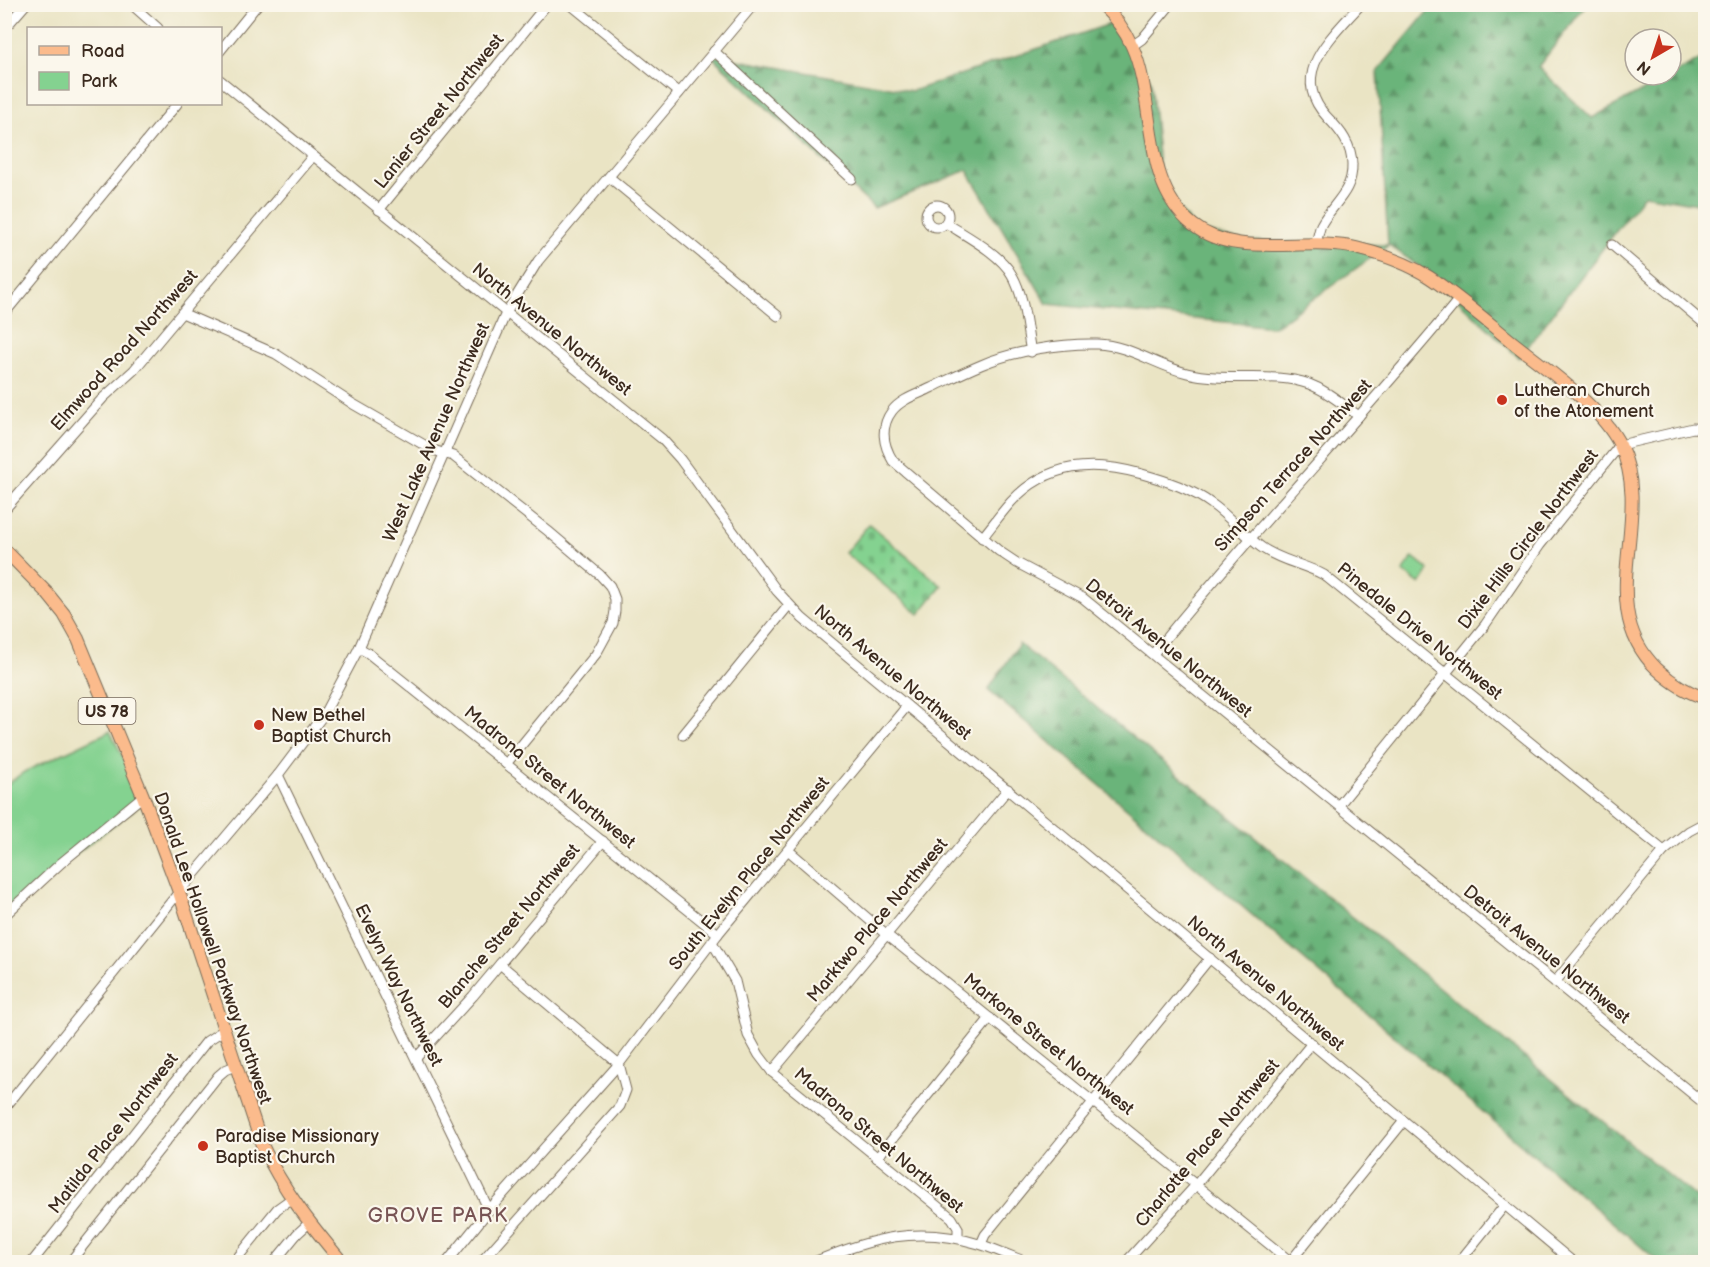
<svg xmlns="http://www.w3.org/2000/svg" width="1710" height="1267" viewBox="0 0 1710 1267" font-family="'Balsamiq Sans',sans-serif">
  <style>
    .green { fill: #84d290; stroke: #607e57; stroke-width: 1.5 }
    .forest { fill: url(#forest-firs); stroke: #536f4c; stroke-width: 1.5 }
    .cemetery { fill: url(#cemetery-stones); stroke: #607e57; stroke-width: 1.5 }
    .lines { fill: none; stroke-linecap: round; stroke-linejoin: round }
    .minor-casing { stroke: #786b58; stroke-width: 11 }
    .major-casing { stroke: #786b58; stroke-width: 14 }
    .minor { stroke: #fff; stroke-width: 9 }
    .major { stroke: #fbbb8c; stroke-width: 12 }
    .poi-dot { fill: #c8321e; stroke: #fbf7ec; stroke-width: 2 }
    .labels { text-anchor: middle; stroke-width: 4.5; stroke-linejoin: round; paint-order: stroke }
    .shield { fill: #fbf7ec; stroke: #75685c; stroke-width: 1.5 }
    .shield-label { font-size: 16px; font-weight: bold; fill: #3b2a1e }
    .street-label { font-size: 18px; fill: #3b2a1e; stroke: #fbf7ec }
    .poi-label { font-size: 18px; fill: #3b2a1e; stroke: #fbf7ec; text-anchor: start }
    .neighbourhood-label { font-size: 20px; letter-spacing: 1.5px; fill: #785454; stroke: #fbf7ec }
  </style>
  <defs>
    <pattern id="forest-firs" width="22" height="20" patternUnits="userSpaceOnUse" patternTransform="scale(1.5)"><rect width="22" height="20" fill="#6bb47a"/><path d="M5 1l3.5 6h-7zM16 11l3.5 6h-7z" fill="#599363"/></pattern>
    <pattern id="cemetery-stones" width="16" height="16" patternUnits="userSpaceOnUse" patternTransform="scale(1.5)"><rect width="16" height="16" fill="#84d290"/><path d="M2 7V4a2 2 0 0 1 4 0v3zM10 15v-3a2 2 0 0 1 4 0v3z" fill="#73b47c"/></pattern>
  </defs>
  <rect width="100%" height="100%" fill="#fbf7ec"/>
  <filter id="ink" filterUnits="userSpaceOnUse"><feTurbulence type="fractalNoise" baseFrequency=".0167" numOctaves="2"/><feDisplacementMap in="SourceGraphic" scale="12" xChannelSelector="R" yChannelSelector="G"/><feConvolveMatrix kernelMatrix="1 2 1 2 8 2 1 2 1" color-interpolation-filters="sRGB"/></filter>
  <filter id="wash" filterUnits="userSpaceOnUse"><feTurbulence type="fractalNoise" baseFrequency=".008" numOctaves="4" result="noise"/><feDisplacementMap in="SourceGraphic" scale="24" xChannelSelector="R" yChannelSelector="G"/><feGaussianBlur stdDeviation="1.35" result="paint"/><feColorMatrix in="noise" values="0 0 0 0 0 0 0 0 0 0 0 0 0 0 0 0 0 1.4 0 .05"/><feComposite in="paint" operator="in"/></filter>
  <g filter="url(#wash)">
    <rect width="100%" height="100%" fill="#eae4c4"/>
    <!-- green -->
    <g class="green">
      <path d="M1413,557l16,13 -9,14 -17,-12z"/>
      <path d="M110,731l35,70 -140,107v-122l19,-14z"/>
    </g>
    <!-- forest -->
    <g class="forest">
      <path d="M1433,5h153l-48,62 54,51 113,-61v148l-61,-10 -125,163 -82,-78 -48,-35 -115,82 -227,-23 -80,-134 -93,38 -164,-153 202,36 201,-68 38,58 10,107 36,42 48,11 143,4 -10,-174z"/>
      <path d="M1019,644l686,561v57h-46l-671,-572z"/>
    </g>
    <!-- cemetery -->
    <path class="cemetery" d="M869,524l73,62 -23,28 -74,-61z"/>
  </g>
  <g filter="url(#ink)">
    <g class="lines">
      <!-- minor casing -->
      <g class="minor-casing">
        <g id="minor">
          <path d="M131,4l27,24"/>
          <path d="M570,4l109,89"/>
          <path d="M4,29l22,-25"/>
          <path d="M1132,46l10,-7 29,-35"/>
          <path d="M220,51l38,-47"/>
          <path d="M714,51l138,128"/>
          <path d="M220,80l442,359 18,20 97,132 25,27 771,644"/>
          <path d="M609,177l169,139"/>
          <circle cx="937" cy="216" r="11"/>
          <path d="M379,210l168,-206"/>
          <path d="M946,223c20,13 55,31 66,52 13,22 14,52 19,77"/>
          <path d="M1316,243c2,-6 3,-13 5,-18 11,-21 32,-33 31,-60 0,-20 -11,-34 -25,-48 -40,-43 5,-80 34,-113"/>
          <path d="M1612,245l94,80"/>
          <path d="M182,313l94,41 77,50 80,46 20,6 95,75 52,44 10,11 5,13v12l-2,12 -17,31 -90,110"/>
          <path d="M4,314l173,-210"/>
          <path d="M1359,416c-16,-11 -31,-25 -50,-32 -37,-13 -83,-1 -122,-11 -30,-7 -58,-28 -90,-29 -35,-1 -84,7 -116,21 -17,7 -33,15 -50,23 -12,6 -30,11 -39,23 -12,16 -9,34 1,50l106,90 18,12 66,35 623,507"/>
          <path d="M4,510l99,-112 31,-28 179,-214"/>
          <path d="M982,538c10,-12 19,-25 29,-36 37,-40 82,-42 131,-28 25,7 50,15 71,31 17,12 31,30 48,42 19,14 43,17 63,28l340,276"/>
          <path d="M359,648l9,5 350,281"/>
          <path d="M1153,654c98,-122 207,-234 306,-355"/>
          <path d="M683,735l106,-130"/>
          <path d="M278,775l211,435"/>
          <path d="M1339,805l146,-180 55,-80 80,-100 73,-17 13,1"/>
          <path d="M788,850l99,85 404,327"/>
          <path d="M4,916l57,-53 82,-67"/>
          <path d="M712,942l23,39 13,54 11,20 13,17 180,146 6,10v10"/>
          <path d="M500,964l119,100"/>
          <path d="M1555,982l109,-131 25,-20 17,-9"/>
          <path d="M416,1058l57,-62 130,-155"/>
          <path d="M772,1072l236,-283"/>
          <path d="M4,1109l175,-217 99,-117 46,-61 35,-66 147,-335 32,-52 216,-257"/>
          <path d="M877,1158l113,-140"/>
          <path d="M981,1244l4,-9 225,-277"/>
          <path d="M32,1262l175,-221 17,-11"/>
          <path d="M70,1262l148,-186 7,-6 10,-4"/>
          <path d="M234,1262l43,-53 14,-10"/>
          <path d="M274,1262l23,-28 12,-11"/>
          <path d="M447,1262l42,-52 130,-146 99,-130 189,-228"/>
          <path d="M481,1262l139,-156 6,-16 -7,-26"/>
          <path d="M814,1262c57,-24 104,-37 165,-18 16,5 32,12 47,18"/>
          <path d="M1126,1262l70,-77 116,-142"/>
          <path d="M1290,1262l114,-141"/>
          <path d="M1459,1262l46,-57"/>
        </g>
      </g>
      <!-- major casing -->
      <g class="major-casing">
        <g id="major">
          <path d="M1101,4c13,12 24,26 31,42 25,56 8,137 61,179 43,35 113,11 163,23 25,6 51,15 73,29 29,19 55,42 82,64 35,28 89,64 109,104 36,74 -29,160 37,224 14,13 30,24 49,29"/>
          <path d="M4,549l43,44 17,21 14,25 65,157 36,96 83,253c21,45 48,79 80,117"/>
        </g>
      </g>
      <!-- minor -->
      <use href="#minor" class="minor"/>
      <!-- major -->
      <use href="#major" class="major"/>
    </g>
  </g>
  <!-- markers -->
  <g class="poi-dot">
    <circle cx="1502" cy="400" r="6"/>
    <circle cx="259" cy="725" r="6"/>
    <circle cx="203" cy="1146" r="6"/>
  </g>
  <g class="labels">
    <!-- shield labels -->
    <rect class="shield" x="78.5" y="698" width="57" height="26" rx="4.5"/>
    <g class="shield-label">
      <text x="107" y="717">US 78</text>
    </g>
    <!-- street labels -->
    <g class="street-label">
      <text transform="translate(439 111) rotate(-51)" y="6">Lanier Street Northwest</text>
      <text transform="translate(552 329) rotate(39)" y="6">North Avenue Northwest</text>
      <text transform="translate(124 350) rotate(-48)" y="6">Elmwood Road Northwest</text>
      <text transform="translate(436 432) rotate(-66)" y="6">West Lake Avenue Northwest</text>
      <text transform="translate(1293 465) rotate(-48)" y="6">Simpson Terrace Northwest</text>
      <text transform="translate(1528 539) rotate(-53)" y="6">Dixie Hills Circle Northwest</text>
      <text transform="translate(1420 631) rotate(39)" y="6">Pinedale Drive Northwest</text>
      <text transform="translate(1169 648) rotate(39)" y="6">Detroit Avenue Northwest</text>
      <text transform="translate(893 672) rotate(40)" y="6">North Avenue Northwest</text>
      <text transform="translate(550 777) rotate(39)" y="6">Madrona Street Northwest</text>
      <text transform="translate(749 873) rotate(-51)" y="6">South Evelyn Place Northwest</text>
      <text transform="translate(877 920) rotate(-50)" y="6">Marktwo Place Northwest</text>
      <text transform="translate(509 926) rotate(-50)" y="6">Blanche Street Northwest</text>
      <text transform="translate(213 948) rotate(71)" y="6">Donald Lee Hollowell Parkway Northwest</text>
      <text transform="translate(1547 954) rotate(39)" y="6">Detroit Avenue Northwest</text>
      <text transform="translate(1266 983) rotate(40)" y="6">North Avenue Northwest</text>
      <text transform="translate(399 985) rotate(64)" y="6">Evelyn Way Northwest</text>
      <text transform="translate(1049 1044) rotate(39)" y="6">Markone Street Northwest</text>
      <text transform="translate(113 1133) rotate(-52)" y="6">Matilda Place Northwest</text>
      <text transform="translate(879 1140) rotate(40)" y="6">Madrona Street Northwest</text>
      <text transform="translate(1207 1143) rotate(-50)" y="6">Charlotte Place Northwest</text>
    </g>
    <!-- poi labels -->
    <g class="poi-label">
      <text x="1514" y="396">Lutheran Church<tspan x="1514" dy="21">of the Atonement</tspan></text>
      <text x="271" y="721">New Bethel<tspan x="271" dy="21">Baptist Church</tspan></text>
      <text x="215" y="1142">Paradise Missionary<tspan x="215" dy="21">Baptist Church</tspan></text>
    </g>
    <!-- neighbourhood labels -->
    <g class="neighbourhood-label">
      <text x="438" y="1222">GROVE PARK</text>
    </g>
  </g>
  <!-- margin -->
  <rect width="1710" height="1267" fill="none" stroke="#fbf7ec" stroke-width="24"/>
  <!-- legend -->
  <rect x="27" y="27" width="195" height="78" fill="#fbf7ec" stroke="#aea59a" stroke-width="1.5"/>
  <rect x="39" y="46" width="30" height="9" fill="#fbbb8c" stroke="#aea59a" stroke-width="1.5"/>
  <text x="81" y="57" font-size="18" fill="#3b2a1e">Road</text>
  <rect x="39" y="72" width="30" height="18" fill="#84d290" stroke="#aea59a" stroke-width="1.5"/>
  <text x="81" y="87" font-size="18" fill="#3b2a1e">Park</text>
  <!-- north arrow -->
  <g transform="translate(1653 57) rotate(219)"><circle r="28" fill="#fbf7ec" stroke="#aea59a" stroke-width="1.5"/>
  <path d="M0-4.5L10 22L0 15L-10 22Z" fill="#c8321e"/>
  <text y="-9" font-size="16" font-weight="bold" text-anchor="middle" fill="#3b2a1e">N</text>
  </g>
</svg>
